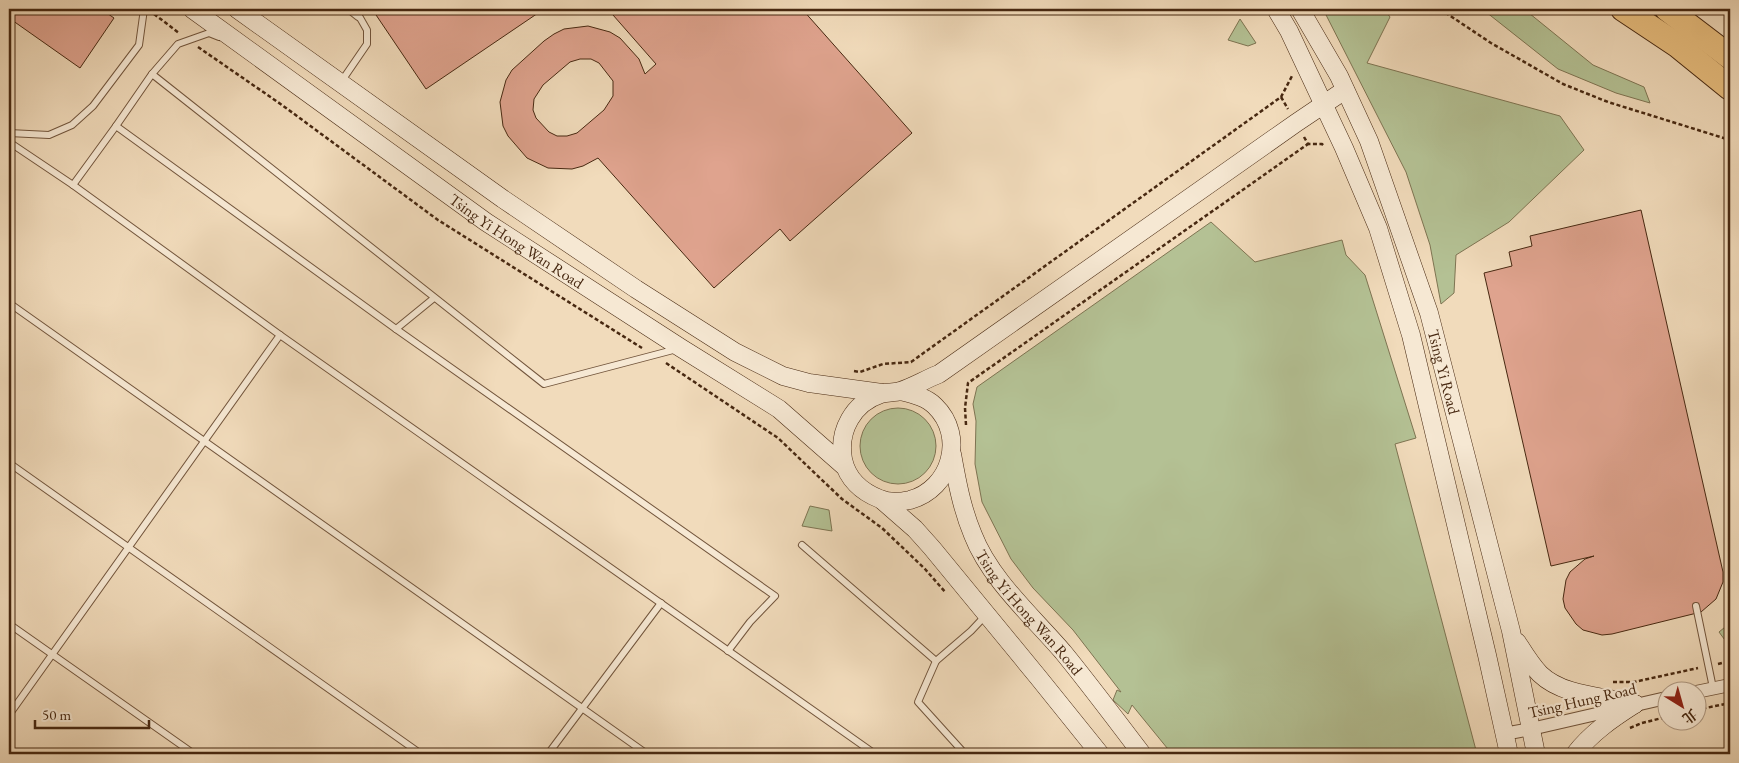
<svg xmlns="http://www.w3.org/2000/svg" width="1739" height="763" viewBox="0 0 1739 763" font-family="'EB Garamond','Noto Serif TC',serif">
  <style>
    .green { fill: #b4c194; stroke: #7e7452 }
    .building { fill: #dfa38e; stroke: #472811; fill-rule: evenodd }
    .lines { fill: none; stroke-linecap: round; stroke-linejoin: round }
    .lane-casing { stroke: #72553c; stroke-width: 8 }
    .street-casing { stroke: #72553c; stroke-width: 14 }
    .secondary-casing { stroke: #472811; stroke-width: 19 }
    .highway-casing { stroke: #472811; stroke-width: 26 }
    .path { stroke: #472811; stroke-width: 2.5; stroke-dasharray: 4 2.5; stroke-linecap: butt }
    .lane { stroke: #f6e8d3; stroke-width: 6 }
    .street { stroke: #f6e8d3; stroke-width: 12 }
    .secondary { stroke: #f6e8d3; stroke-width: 18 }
    .highway { stroke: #e8be7e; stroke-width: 24 }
    .labels { text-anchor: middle; stroke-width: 4.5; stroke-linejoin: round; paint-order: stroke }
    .street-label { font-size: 16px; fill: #472811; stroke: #f6e8d3 }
  </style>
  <rect width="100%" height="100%" fill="#f1dbbb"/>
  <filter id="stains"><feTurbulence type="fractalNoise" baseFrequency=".004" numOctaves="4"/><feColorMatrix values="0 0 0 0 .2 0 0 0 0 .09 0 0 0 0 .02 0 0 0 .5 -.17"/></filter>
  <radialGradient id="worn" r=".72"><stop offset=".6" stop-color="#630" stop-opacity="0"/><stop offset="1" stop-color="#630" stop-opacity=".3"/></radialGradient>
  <!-- green -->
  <g class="green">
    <path d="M1323,9h61l6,8 -23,46 193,53 24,34 -75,72 -53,33 -2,38 -13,11 -11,-59 -24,-73z"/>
    <path d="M1488,9h36l69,56 51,22 6,16 -34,-10 -58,-24 -72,-57z"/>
    <path d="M1240,19l16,24 -8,3 -20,-6z"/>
    <path d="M1211,222l44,40 87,-22 4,15 19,20 51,163 -21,6 82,310h-305l-40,-49 -4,9 -15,-14 4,-10 4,2 -48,-62 -40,-42 -22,-29 -29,-57 -7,-38 1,-43 -3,-17 4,-17z"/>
    <circle cx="898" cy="446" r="38"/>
    <path d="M810,506l19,4 3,21 -30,-5z"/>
    <path d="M1730,623v24l-11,-15z"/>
  </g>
  <!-- building -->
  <g class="building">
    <path d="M9,9h92l13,9 -34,50 -71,-50z"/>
    <path d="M372,9h172l-118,80z"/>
    <path d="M620,9h182l110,124 -122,108 -10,-12 -66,59 -116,-130 -15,8 -11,3 -24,-1 -21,-10 -19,-22 -5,-10 -3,-24 6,-22 6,-10 32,-29 10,-7 10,-5 24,-3 22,6 10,6 19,21 6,15 11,-10 -43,-49zM580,59h11l8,4 14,18v15l-9,14 -27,23 -10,3h-10l-8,-4 -13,-14 -3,-8 1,-11 9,-14 27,-23z"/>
    <path d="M1641,210l82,362v10l-7,17 -15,13 -89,22 -10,1 -19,-5 -7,-6 -11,-16 -2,-9 3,-19 4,-8 15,-13 9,-3 -43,10 -67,-293 28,-7 -3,-14 23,-6 -2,-10z"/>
  </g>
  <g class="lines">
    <!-- lane casing -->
    <g class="lane-casing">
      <g id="lane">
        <path d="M348,9l10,8"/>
        <path d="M152,74l26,-30 31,-11 10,4"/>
        <path d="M341,82l26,-38v-14l-12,-21"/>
        <path d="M116,126l36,-52 392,310 133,-35"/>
        <path d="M9,133l40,2 23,-10 21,-19 46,-61 5,-36"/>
        <path d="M9,142l64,43 207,150 595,419"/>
        <path d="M73,185l43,-59 280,203 379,267 -25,26 -22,29"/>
        <path d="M9,303l638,451"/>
        <path d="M396,329l38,-31"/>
        <path d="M9,463l412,291"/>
        <path d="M802,545l134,116 35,-30 15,-16"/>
        <path d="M1696,606l17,82"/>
        <path d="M9,624l185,130"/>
        <path d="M936,661l-18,41 47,52"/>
        <path d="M9,715l271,-380"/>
        <path d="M548,754l113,-151"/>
      </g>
    </g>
    <!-- street casing -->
    <g class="street-casing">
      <g id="street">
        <path d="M1696,692l34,-7"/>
        <path d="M1504,734l27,-5 135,-31"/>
      </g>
    </g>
    <!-- secondary casing -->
    <g class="secondary-casing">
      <g id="secondary">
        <path id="s1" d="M192,9l294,213 195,126 98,61 65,57"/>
        <path d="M237,9l266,190 133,90 99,63 48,24 26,7 73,10"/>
        <path d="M1276,9l13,22 55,117 34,80 33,107 76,320 22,99"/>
        <path id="s2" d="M1300,9l39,67 30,65 60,172 82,318 25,123"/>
        <path d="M900,391c12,3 26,6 35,15 31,30 16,83 -25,94 -9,2 -21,3 -30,-1 -18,-7 -33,-20 -37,-40 -5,-28 10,-56 38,-65 6,-2 13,-1 19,-3 13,-4 26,-12 39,-17l357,-251 49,-33"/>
        <path id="s3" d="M952,454c5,28 10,55 21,81 17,44 59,81 90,117 27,33 53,68 79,102"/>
        <path d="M883,501l32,28 17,19 106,129 62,77"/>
        <path d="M1517,642c7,11 14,23 23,32 24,23 65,22 95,30"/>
        <path d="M1575,754c16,-21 38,-36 60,-50"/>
      </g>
    </g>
    <!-- highway casing -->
    <g class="highway-casing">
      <g id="highway">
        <path d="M1623,9l54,36 53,43"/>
        <path d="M1667,9l63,48"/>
      </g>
    </g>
    <!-- path -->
    <g class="path">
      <path d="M1440,9l51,34 72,41 45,18 122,38"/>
      <path d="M154,14l25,19"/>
      <path d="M198,47l84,58 156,115 204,128"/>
      <path d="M1281,97l7,12"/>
      <path d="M1304,137l4,7h14l2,2"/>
      <path d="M666,363l112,75 64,61 40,29 43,41 21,24"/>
      <path d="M854,371l6,1 23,-8 28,-2 370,-265 11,-21"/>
      <path d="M966,425l-1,-17 3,-25 340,-239"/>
      <path d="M1718,664l12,-3"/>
      <path d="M1613,682h21l64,-14"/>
      <path d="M1696,710l34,-7"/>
      <path d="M1630,728l12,-5 24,-6"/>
    </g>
    <!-- lane -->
    <use href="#lane" class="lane"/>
    <!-- street -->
    <use href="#street" class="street"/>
    <!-- secondary -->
    <use href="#secondary" class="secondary"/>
    <!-- highway -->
    <use href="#highway" class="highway"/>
  </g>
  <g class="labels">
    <!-- street labels -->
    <g class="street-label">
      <text dy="6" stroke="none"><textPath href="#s1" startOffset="399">Tsing Yi Hong Wan Road</textPath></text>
      <text dy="6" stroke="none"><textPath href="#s2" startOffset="392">Tsing Yi Road</textPath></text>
      <text dy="6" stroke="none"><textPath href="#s3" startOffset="180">Tsing Yi Hong Wan Road</textPath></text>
      <text transform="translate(1582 700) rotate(-13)" y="6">Tsing Hung Road</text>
    </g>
  </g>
  <!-- margin -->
  <rect width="1739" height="763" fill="none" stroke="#f1dbbb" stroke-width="30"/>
  <rect x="10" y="10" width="1719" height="743" fill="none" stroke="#472811" stroke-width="2.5"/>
  <rect x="15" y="15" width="1709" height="733" fill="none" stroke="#472811"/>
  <!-- north arrow -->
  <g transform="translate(1682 706) rotate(143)"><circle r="24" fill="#f6e8d3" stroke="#b09b85"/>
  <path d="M0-4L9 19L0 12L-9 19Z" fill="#8f2418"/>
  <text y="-8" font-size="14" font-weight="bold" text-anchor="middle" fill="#472811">北</text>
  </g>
  <!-- scale -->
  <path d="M35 720v8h114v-8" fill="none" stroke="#472811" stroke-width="2.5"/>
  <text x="42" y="720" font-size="15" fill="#472811" stroke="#f6e8d3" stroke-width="4" paint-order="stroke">50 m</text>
  <rect width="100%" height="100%" filter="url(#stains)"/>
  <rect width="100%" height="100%" fill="url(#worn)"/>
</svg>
